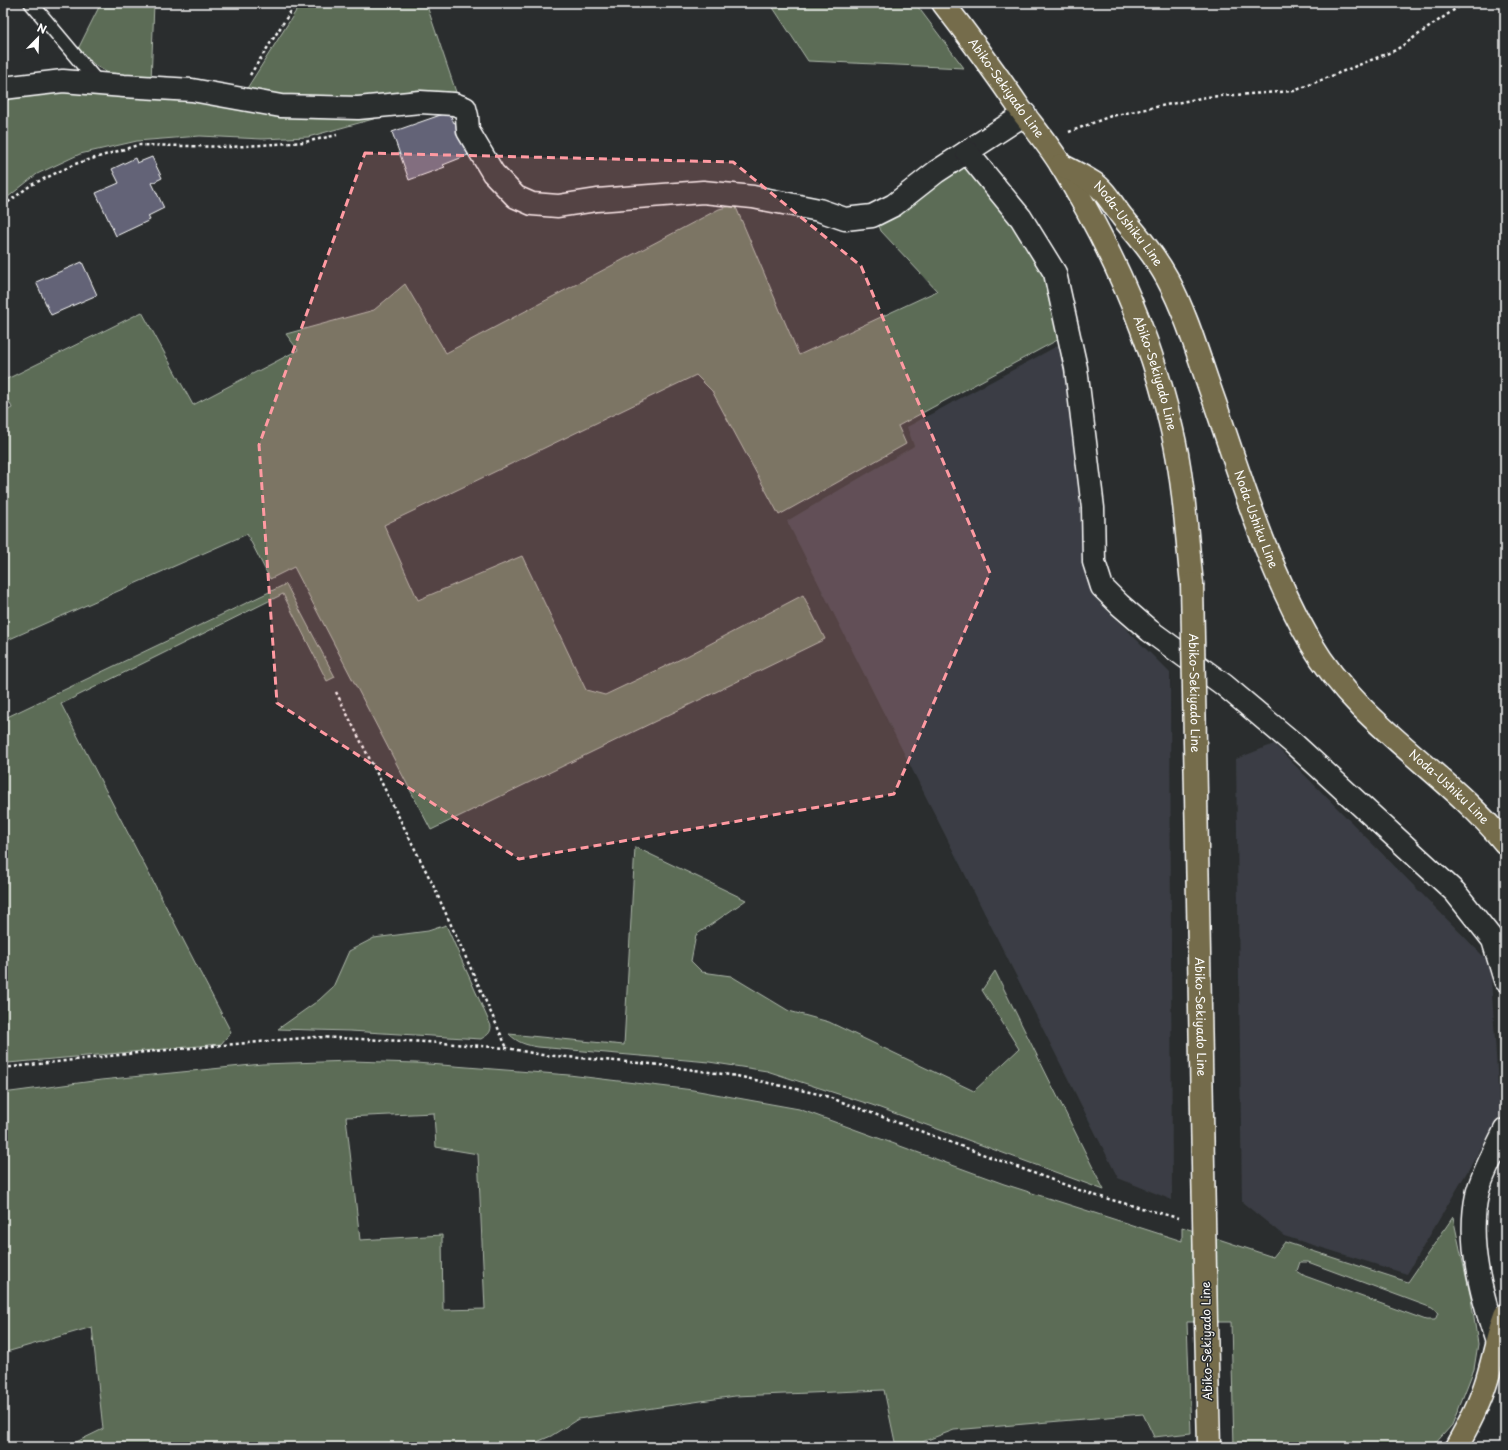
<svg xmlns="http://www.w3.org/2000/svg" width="1508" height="1450" viewBox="0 0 1508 1450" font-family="'Playpen Sans',sans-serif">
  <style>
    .built { fill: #3b3e44 }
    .green { fill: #5b6c56; stroke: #adb6aa; fill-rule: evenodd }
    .building { fill: #636477; stroke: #fff }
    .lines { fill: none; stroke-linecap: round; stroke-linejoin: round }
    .lane-casing { stroke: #fff; stroke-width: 16 }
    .street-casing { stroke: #fff; stroke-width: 25 }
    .primary-casing { stroke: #fff; stroke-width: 25 }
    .path { stroke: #fff; stroke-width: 2.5; stroke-dasharray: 3 3; stroke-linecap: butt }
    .lane { stroke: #2a2d2e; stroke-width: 13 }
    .street { stroke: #2a2d2e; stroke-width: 22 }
    .primary { stroke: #746c4b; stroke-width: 22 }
    .primary-bridge-casing { stroke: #fff; stroke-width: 25; stroke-linecap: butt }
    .primary-bridge { stroke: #746c4b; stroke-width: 22 }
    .marked { fill: #ff9aa2; fill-opacity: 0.2; stroke: #ff9aa2; stroke-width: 3; stroke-dasharray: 8 5; stroke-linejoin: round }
    .labels { text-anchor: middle; stroke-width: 3; stroke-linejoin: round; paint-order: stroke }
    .street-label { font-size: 12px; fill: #fff; stroke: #2a2d2e }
  </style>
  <rect width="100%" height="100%" fill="#2a2d2e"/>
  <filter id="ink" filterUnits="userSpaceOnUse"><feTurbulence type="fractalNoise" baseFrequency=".025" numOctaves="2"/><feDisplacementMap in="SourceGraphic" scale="8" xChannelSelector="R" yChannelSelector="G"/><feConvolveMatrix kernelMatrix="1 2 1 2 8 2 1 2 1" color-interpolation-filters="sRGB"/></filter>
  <g filter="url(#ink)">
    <!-- built -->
    <g class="built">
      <path d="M1061,344l32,252 77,77 2,527 -54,-22 -331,-657 127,-75 -7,-19z"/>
      <path d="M1274,744l216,219 10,153 -93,158 -123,-38 -42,-34 -6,-443z"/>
    </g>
    <!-- green -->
    <g class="green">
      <path d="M101,3h53l-3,79 -29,-1 -26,-15 -18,-17z"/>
      <path d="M301,3h125l32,95 -161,4 -51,-12z"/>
      <path d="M770,3h145l49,65 -156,-7z"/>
      <path d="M39,88l378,19 -109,30 -46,2 -62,-3 -63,5 -57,13 -43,20 -34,27v-108z"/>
      <path d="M963,167l11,4 44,56 31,51 14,59 -165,89 8,18 -127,71 -67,-124 -16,-16 -312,150 34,75 104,-44 64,134 19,5 82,-39 116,-61 22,44 -394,191 -137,-263 -24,12 -23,-45 -244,108v-229l9,-5 -9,-20v-7l139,-69 51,93 105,-55 -12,-16 88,-24 31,-26 41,69 273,-144 16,-4 64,150 138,-64 -56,-60 -3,-8z"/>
      <path d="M286,584l49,93 -8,4 -44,-87 -222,110 170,328 -10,12 -213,19 -5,-3v-341z"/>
      <path d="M635,847l111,53 -50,35 -5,26 11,11 29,4 58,35 40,11 145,69 45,-42 -37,-59 13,-19 109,219 -232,-85 -105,-34 -58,-9 -171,-15c-12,-2 -20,-4 -29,-13l115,11z"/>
      <path d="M446,925l45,101c0,8 -4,9 -10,13l-131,-8 -72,-2 41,-29 14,-13 16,-36 25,-13 54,-7z"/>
      <path d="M351,1061l65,2 153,12 124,15 106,19 205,75 178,57v-14l91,30 12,-15 123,40 45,-65 18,82 7,45 -4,25 -22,56 -20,22h-198l-3,-125h-44l4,111 -37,4 -11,-23 -189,16 -32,12h-27l-11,-52 -149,6 -157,23 -27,17 -26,11h-459l37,-18 -11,-102 -89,26v-260l98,-13 161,-16zM434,1113l2,34 42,7 7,155 -42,1 -1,-75 -82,5 -14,-123zM1300,1262h8l124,46 6,5 -3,7h-9l-121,-44 -8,-5z"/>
    </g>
    <!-- building -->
    <g class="building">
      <path d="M449,112l5,11 2,-1 12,33 -25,10 2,2 -36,13 -17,-48z"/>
      <path d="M152,157l10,21 -10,5 12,25 -16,8 2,4 -34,16 -20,-43 23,-10 -7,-14 23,-11 2,5z"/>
      <path d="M82,262l15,33 -46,20 -15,-33z"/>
    </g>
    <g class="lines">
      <!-- lane casing -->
      <g class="lane-casing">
        <path id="lane" d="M31,3l68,81"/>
      </g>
      <!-- street casing -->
      <g class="street-casing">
        <g id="street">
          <path d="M3,88l60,-7 61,5 68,4 89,16 77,2 62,-6 34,2 11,4 2,8 1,15 25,42 23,24 16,7 26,2 39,-6 106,-8 50,5 66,13 26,9 27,-3 22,-11 42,-33 89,-58"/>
          <path d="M967,152l54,66 34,55 21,95 17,140 1,54 8,25 18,18 30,26 74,54 69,58 162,149 38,48 12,40"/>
          <path d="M1496,1339c-15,-45 -29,-97 -19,-144 3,-17 20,-48 28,-65"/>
        </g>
      </g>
      <!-- primary casing -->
      <g class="primary-casing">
        <g id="primary">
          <path id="s1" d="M943,3c28,36 54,72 80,110 13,17 27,34 38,52 50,82 90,171 111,265 12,50 14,102 20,154"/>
          <path id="s2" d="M1061,165c10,5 22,11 33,18 11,7 20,24 29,35 16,19 32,38 44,60 21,39 33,84 48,125 28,82 53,165 96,240 48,82 135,128 194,200"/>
          <path d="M1206,1323l3,124"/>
          <path d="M1456,1447c11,-19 22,-40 29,-61 8,-23 11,-47 20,-71"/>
        </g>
      </g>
      <!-- path -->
      <g class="path">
        <path d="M250,75l46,-72"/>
        <path d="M1069,132l42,-16 95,-19 88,-6 102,-41 68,-47"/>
        <path d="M3,206l28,-21 44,-21 63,-19 93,2 74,-5 32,-7"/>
        <path d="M336,692l96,191 75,165"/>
        <path d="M3,1068l142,-16 170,-15 112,5 80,6 35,7 110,9 85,12 86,19 267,99 88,24"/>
      </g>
      <!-- lane -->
      <use href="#lane" class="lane"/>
      <!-- street -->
      <use href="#street" class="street"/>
      <!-- primary -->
      <use href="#primary" class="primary"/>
      <!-- primary-bridge casing -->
      <g class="primary-bridge-casing">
        <g id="primary-bridge">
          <path id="s3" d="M1192,584l14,739"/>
        </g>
      </g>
      <!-- primary-bridge -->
      <use href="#primary-bridge" class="primary-bridge"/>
    </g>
  </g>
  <!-- marked area -->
  <path class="marked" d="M365,153l368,9 128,104 129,307 -96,221 -375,65 -242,-156 -18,-258z"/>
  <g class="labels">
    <!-- street labels -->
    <g class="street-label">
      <text dy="4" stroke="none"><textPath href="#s1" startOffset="106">Abiko-Sekiyado Line</textPath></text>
      <text dy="4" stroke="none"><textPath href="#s2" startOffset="91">Noda-Ushiku Line</textPath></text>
      <text dy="4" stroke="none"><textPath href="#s1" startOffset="430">Abiko-Sekiyado Line</textPath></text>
      <text dy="4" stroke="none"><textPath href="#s2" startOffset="415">Noda-Ushiku Line</textPath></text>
      <text dy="4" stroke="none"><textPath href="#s3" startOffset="109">Abiko-Sekiyado Line</textPath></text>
      <text dy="4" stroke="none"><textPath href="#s2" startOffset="751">Noda-Ushiku Line</textPath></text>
      <text dy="4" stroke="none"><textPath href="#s3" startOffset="433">Abiko-Sekiyado Line</textPath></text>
      <text transform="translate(1207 1341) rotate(-91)" y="4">Abiko-Sekiyado Line</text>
    </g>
  </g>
  <!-- margin -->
  <rect width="1508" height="1450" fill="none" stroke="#2a2d2e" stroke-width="16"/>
  <rect x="8" y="8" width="1492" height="1434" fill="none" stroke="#fff" stroke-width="1.5" filter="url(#ink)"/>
  <!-- north arrow -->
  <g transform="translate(38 38) rotate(23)" stroke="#2a2d2e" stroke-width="3" paint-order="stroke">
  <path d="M0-3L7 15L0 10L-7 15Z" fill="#ffffff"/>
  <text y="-6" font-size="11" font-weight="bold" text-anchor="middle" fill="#ffffff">N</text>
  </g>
</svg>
